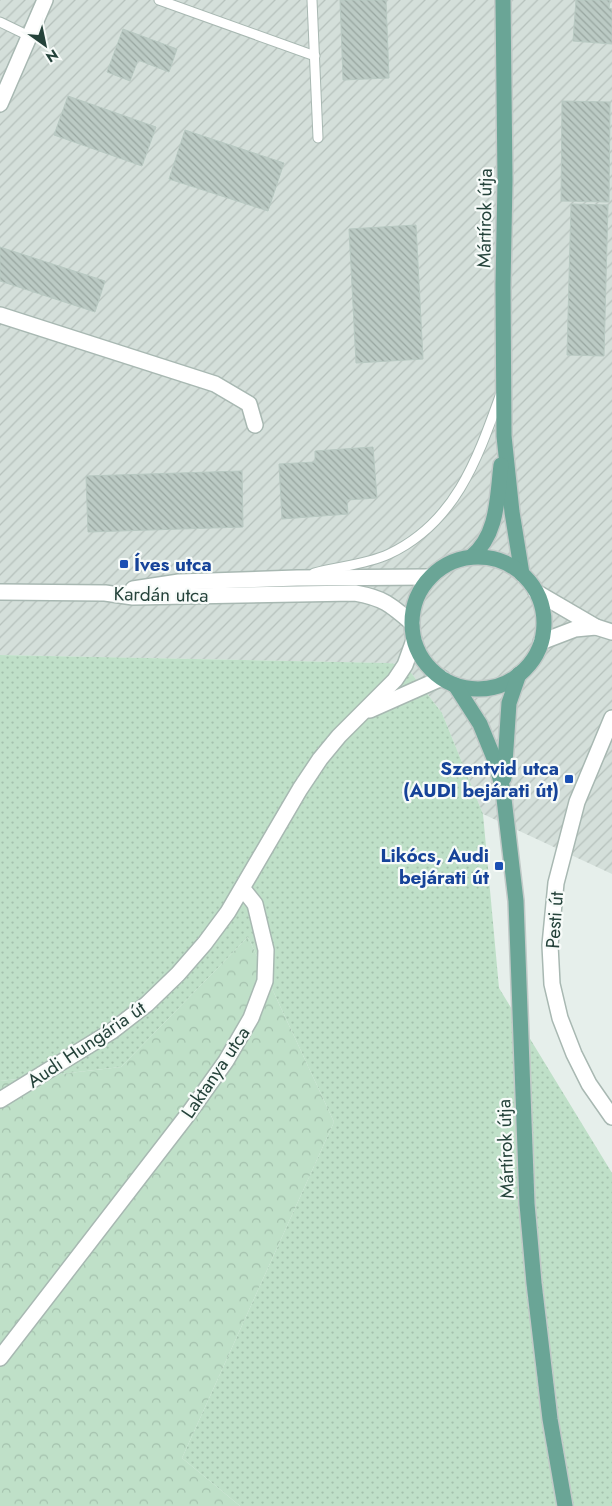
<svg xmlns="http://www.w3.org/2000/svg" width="612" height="1506" viewBox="0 0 612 1506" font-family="Jost,sans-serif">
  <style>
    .industrial { fill: url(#industrial-furrows) }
    .grass { fill: url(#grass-dots) }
    .forest { fill: url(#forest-crowns) }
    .building { fill: url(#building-back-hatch); stroke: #b8c9c2 }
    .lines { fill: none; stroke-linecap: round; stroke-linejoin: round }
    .service-casing { stroke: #a8b8b2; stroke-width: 11 }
    .minor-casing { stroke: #a8b8b2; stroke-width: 18 }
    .tertiary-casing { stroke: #a8b8b2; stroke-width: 18 }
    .primary-casing { stroke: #c2cac8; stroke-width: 18 }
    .service { stroke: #fff; stroke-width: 9 }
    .minor { stroke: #fff; stroke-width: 15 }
    .tertiary { stroke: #fff; stroke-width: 15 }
    .primary { stroke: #6aa596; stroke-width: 15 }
    .transit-dot { fill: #1a4fb4; stroke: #f7fbf9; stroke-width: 2 }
    .labels { text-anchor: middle; stroke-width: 4.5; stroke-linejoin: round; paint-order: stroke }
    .street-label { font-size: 19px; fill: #24423a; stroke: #f7fbf9 }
    .transit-label { font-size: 19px; font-weight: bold; fill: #164399; stroke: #f7fbf9; text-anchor: end }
  </style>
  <defs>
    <pattern id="industrial-furrows" width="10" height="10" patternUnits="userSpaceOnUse" patternTransform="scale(1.25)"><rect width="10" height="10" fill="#d4dfda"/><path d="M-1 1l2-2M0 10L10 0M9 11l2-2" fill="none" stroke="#b6c1bc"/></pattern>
    <pattern id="grass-dots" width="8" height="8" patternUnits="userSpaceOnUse" patternTransform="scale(1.25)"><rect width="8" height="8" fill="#bfe0c8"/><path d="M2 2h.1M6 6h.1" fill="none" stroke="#a4c1ad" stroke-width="1.8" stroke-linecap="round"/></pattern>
    <pattern id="forest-crowns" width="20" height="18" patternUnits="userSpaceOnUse" patternTransform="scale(1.25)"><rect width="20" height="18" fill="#bfe0c8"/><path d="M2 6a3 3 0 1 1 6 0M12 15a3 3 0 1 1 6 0" fill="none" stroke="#a4c1ad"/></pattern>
    <pattern id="building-back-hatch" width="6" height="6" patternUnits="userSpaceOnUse" patternTransform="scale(1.25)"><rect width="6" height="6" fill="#bbcac4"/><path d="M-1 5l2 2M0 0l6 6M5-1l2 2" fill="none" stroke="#98a6a0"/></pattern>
  </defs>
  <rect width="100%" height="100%" fill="#e6efeb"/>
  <!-- industrial -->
  <path class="industrial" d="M0,0h612v874l-129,-60 -41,-101 -37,-48 -17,-2 -388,-8z"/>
  <!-- grass -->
  <path class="grass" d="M0,655l388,8 17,2 37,48 41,101 16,174 113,185v333h-372l-58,-48 152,-336 -86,-185 -127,130 -121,14z"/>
  <!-- forest -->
  <path class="forest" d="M248,937l86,185 -152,336 58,48h-240v-425l121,-14z"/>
  <!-- building -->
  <g class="building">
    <path d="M340,0h46l3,78 -46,2z"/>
    <path d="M576,0h34l-1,8 3,1v35l-39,-3z"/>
    <path d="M123,29l54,20 -8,23 -31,-12 -8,21 -23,-9z"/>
    <path d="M68,96l88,31 -14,39 -88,-31z"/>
    <path d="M562,101l48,1 -1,100 -48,-1z"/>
    <path d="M185,130l99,33 -16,48 -99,-32z"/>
    <path d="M571,204l37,1 -4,151 -37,-1z"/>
    <path d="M416,225l7,134 -67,4 -7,-134z"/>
    <path d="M0,247l105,34 -10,31 -95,-31z"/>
    <path d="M373,447l4,51 -30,2 1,14 -66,5 -3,-55 36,-2v-11z"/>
    <path d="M242,471l1,56 -155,5 -2,-56z"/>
  </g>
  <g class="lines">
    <!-- service casing -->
    <g class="service-casing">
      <g id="service">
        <path d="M159,0l156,56"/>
        <path d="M312,0l6,138"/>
        <path d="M0,22l29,14"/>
        <path d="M314,573c25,-7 51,-8 75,-19 66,-31 88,-94 111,-158"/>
      </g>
    </g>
    <!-- minor casing -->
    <g class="minor-casing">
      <g id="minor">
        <path d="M0,104l45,-104"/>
        <path d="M0,315l215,69 34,20 6,21"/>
        <path d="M133,589l46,-7 118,-4 133,-1"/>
        <path d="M0,592l105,1 28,4 222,-4c28,5 35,11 57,30"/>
        <path d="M536,592l60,35 16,5"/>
        <path d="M541,642l34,-13 21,-2"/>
        <path d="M612,718l-35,84 -21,81 -6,62 2,39 8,34 14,36 15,30 23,33"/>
        <path d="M0,1358l189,-245 37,-52 25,-43 14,-37 1,-31 -11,-46 -12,-15"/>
      </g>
    </g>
    <!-- tertiary casing -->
    <g class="tertiary-casing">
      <g id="tertiary">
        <path d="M370,710l72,-32"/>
        <path d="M0,1100l112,-69 35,-27 31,-30 27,-31 23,-31 72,-123 20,-30 19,-23 56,-56 10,-15 9,-25"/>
      </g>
    </g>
    <!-- primary casing -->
    <g class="primary-casing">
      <g id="primary">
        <path d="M503,0l2,180 -2,105 1,151 8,76 10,62"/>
        <path d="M471,557c27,-22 26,-59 30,-92"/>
        <circle cx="478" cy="623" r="66"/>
        <path d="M455,685l25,39 16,39 7,27 13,111 11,303 7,79 16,136 15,87"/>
        <path d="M504,778l5,-75 10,-29"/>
      </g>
    </g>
    <!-- service -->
    <use href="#service" class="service"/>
    <!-- minor -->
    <use href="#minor" class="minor"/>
    <!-- tertiary -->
    <use href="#tertiary" class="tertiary"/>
    <!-- primary -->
    <use href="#primary" class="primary"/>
  </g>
  <!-- markers -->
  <g class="transit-dot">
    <rect x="119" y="559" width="10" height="10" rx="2.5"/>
    <rect x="564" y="774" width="10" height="10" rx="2.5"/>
    <rect x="494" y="861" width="10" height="10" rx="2.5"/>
  </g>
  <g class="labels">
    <!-- street labels -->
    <g class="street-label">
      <text transform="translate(484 218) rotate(-89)" y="7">Mártírok útja</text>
      <text transform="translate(161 594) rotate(1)" y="7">Kardán utca</text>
      <text transform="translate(554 920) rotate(-86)" y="7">Pesti út</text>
      <text transform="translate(86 1044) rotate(-34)" y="7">Audi Hungária út</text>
      <text transform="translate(215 1072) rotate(-56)" y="7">Laktanya utca</text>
      <text transform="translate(505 1149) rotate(-92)" y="7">Mártírok útja</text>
    </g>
    <!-- transit labels -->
    <g class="transit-label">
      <text x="134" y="571" text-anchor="start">Íves utca</text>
      <text x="559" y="775">Szentvid utca<tspan x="559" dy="22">(AUDI bejárati út)</tspan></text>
      <text x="489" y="862">Likócs, Audi<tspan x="489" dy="22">bejárati út</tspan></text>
    </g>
  </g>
  <!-- north arrow -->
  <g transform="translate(45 45) rotate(147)" stroke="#f7fbf9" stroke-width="4" paint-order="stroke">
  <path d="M0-4L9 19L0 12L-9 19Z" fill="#24423a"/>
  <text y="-8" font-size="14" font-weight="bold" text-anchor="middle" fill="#24423a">N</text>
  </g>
</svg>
